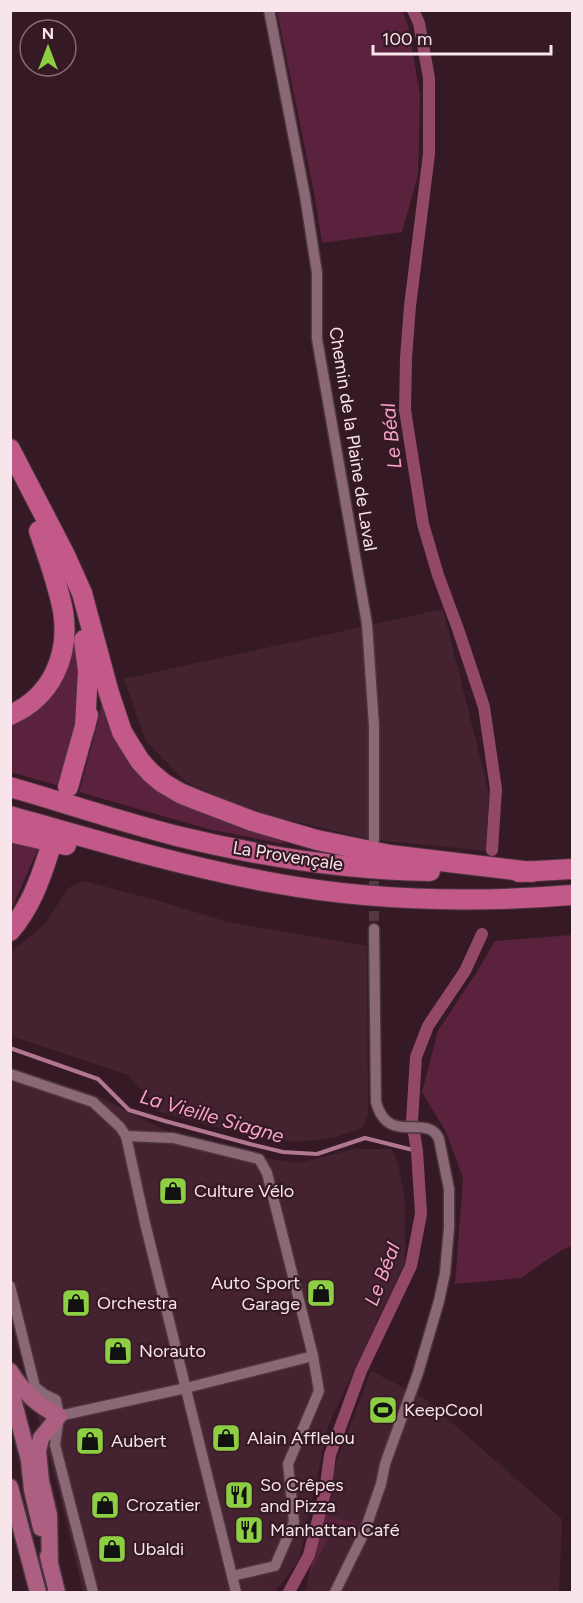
<svg xmlns="http://www.w3.org/2000/svg" width="583" height="1603" viewBox="0 0 583 1603" font-family="Figtree,sans-serif">
  <style>
    .built { fill: #442230 }
    .green { fill: #5a223c }
    .lines { fill: none; stroke-linecap: round; stroke-linejoin: round }
    .stream { stroke: #b1778f; stroke-width: 4 }
    .canal { stroke: #934868; stroke-width: 12 }
    .minor-tunnel { stroke: #523843; stroke-width: 10; stroke-dasharray: 10 5; stroke-linecap: butt }
    .minor-casing { stroke: #4c353f; stroke-width: 13 }
    .primary-casing { stroke: #4c353f; stroke-width: 19 }
    .motorway-casing { stroke: #4c353f; stroke-width: 22 }
    .minor { stroke: #8a6875; stroke-width: 10 }
    .primary { stroke: #ac5f80; stroke-width: 16 }
    .motorway { stroke: #c25988; stroke-width: 20 }
    .labels { text-anchor: middle; stroke-width: 4.5; stroke-linejoin: round; paint-order: stroke }
    .street-label { font-size: 18px; fill: #f8e4eb; stroke: #351a25 }
    .poi-label { font-size: 18px; fill: #f8e4eb; stroke: #351a25; text-anchor: start }
    .water-label { font-size: 20px; font-style: italic; fill: #faa3c6; stroke: #351a25 }
  </style>
  <rect width="100%" height="100%" fill="#351a25"/>
  <!-- built -->
  <g class="built">
    <path d="M443,609l46,184 -3,58 -118,-12 -119,-29 -63,-28 -40,-41 -22,-62z"/>
    <path d="M84,881l75,20 69,21 139,24 1,169 -6,13 -29,10 -38,4 -52,-8 -84,-22 -12,-17 -19,-20 -117,-39v-84l35,-29 22,-35z"/>
    <path d="M11,1068l85,27 78,40 97,24 27,4 56,-14h38l6,15 7,36v62l-77,164 -29,134 -24,32h-192l-24,-100 -48,-169z"/>
    <path d="M371,1371l53,27 138,121 -3,73h-254l6,-28 5,-9 7,-42 11,-45z"/>
  </g>
  <!-- green -->
  <g class="green">
    <path d="M277,11h125l6,14 12,70 -2,80 -16,57 -80,11 -8,-50z"/>
    <path d="M72,619l7,30 -3,68 -17,69 -48,-14v-51l15,-6z"/>
    <path d="M103,696l29,68 152,74 -1,6 -75,-15 -129,-37 19,-70z"/>
    <path d="M11,840l28,7 -28,63z"/>
    <path d="M572,935v311l-12,5 -39,27 -66,6 8,-106 -17,-46 -24,-40 16,-61 38,-58 19,-32z"/>
    <path d="M324,1515l32,8 -4,16 -22,-4 -19,37v-8l5,-9z"/>
  </g>
  <g class="lines">
    <!-- stream -->
    <path class="stream" d="M10,1048l88,31 31,31 36,11 85,23 33,8 34,2 48,-16 52,13"/>
    <!-- canal -->
    <g class="canal">
      <path d="M413,10l6,13 10,55v76l-19,152 -4,52 -1,52 18,114 15,51 20,54 26,78 12,82 -4,61"/>
      <path d="M289,1592l20,-37 16,-63 5,-37 31,-84 50,-105 10,-52 -4,-63 -5,-30 4,-64 12,-31 37,-55 17,-37"/>
    </g>
    <!-- minor-tunnel -->
    <path class="minor-tunnel" d="M374,866v63"/>
    <!-- minor casing -->
    <g class="minor-casing">
      <g id="minor">
        <path d="M269,10l36,186 12,77v66l50,285 7,102v114"/>
        <path d="M10,1074l83,28 27,25 6,9 19,87 91,369"/>
        <path d="M126,1136l47,2 86,21 8,14 46,183 6,35 -31,73 6,58 -19,44 -43,10"/>
        <path d="M10,1286l25,101 9,7 12,6 3,16 -4,29 38,147"/>
        <path d="M59,1416l127,-28 127,-32"/>
        <path d="M335,1592l29,-59 17,-49 4,-20 33,-91 21,-72 6,-28 4,-45v-39l-10,-50c-11,-27 -51,8 -63,-37l-2,-173"/>
      </g>
    </g>
    <!-- primary casing -->
    <g class="primary-casing">
      <g id="primary">
        <path d="M10,1371c13,21 27,34 49,45l-18,22 -3,13 3,30 8,34 1,50"/>
        <path d="M10,1388l19,72 3,30 9,38"/>
        <path d="M10,1487l28,105"/>
        <path d="M48,1556l9,36"/>
      </g>
    </g>
    <!-- motorway casing -->
    <g class="motorway-casing">
      <g id="motorway">
        <path d="M10,449l55,106 17,38 27,100 13,39 18,29 11,12 12,10 17,10 17,7 55,21 65,19 73,15 142,17"/>
        <path d="M84,640l4,31 -3,56"/>
        <path d="M10,715c42,-18 60,-60 53,-104 -5,-27 -15,-54 -24,-80"/>
        <path d="M10,787c56,16 111,35 167,49 82,20 168,34 253,35"/>
        <path d="M68,787l20,-72"/>
        <path d="M10,816c88,25 175,51 264,67 98,18 199,20 298,12"/>
        <path d="M10,832l56,13"/>
        <path d="M519,872l53,-3"/>
        <path d="M10,931c20,-23 30,-51 39,-79"/>
      </g>
    </g>
    <!-- minor -->
    <use href="#minor" class="minor"/>
    <!-- primary -->
    <use href="#primary" class="primary"/>
    <!-- motorway -->
    <use href="#motorway" class="motorway"/>
  </g>
  <!-- icons -->
  <defs>
    <g id="shop-square" transform="scale(1.5)"><rect x="-9" y="-9" width="18" height="18" rx="4" fill="#8ece43" stroke="#351a25"/><path d="M-5-2.5h2.3a2.7 3.5 0 0 1 5.4 0H5L5.5 6h-11ZM-1.5-2.5h3a1.5 2.3 0 0 0-3 0Z" fill="#111"/></g>
    <g id="stadium-square" transform="scale(1.5)"><rect x="-9" y="-9" width="18" height="18" rx="4" fill="#8ece43" stroke="#351a25"/><path d="M0-5a6.5 5 0 1 0 0 10a6.5 5 0 1 0 0-10ZM-3.5-1.8h7v3.6h-7Z" fill="#111"/></g>
    <g id="restaurant-square" transform="scale(1.5)"><rect x="-9" y="-9" width="18" height="18" rx="4" fill="#8ece43" stroke="#351a25"/><path d="M-5-6h1v4h1v-4h1v4h1v-4h1v5L-1.5 .5V6h-2V.5L-5-1ZM5-6V6H3V1.5H1.5Q1.5-4 5-6Z" fill="#111"/></g>
  </defs>
  <g fill-rule="evenodd">
    <use href="#shop-square" x="173" y="1191"/>
    <use href="#shop-square" x="321" y="1293"/>
    <use href="#shop-square" x="76" y="1303"/>
    <use href="#shop-square" x="118" y="1351"/>
    <use href="#stadium-square" x="383" y="1410"/>
    <use href="#shop-square" x="226" y="1438"/>
    <use href="#shop-square" x="90" y="1441"/>
    <use href="#restaurant-square" x="239" y="1495"/>
    <use href="#shop-square" x="105" y="1505"/>
    <use href="#restaurant-square" x="249" y="1530"/>
    <use href="#shop-square" x="112" y="1549"/>
  </g>
  <g class="labels">
    <!-- street labels -->
    <g class="street-label">
      <text transform="translate(353 439) rotate(81)" y="6">Chemin de la Plaine de Laval</text>
      <text transform="translate(288 856) rotate(9)" y="6">La Provençale</text>
    </g>
    <!-- poi labels -->
    <g class="poi-label">
      <text x="194" y="1197">Culture Vélo</text>
      <text x="300" y="1289" text-anchor="end">Auto Sport<tspan x="300" dy="21">Garage</tspan></text>
      <text x="97" y="1309">Orchestra</text>
      <text x="139" y="1357">Norauto</text>
      <text x="404" y="1416">KeepCool</text>
      <text x="247" y="1444">Alain Afflelou</text>
      <text x="111" y="1447">Aubert</text>
      <text x="260" y="1491">So Crêpes<tspan x="260" dy="21">and Pizza</tspan></text>
      <text x="126" y="1511">Crozatier</text>
      <text x="270" y="1536">Manhattan Café</text>
      <text x="133" y="1555">Ubaldi</text>
    </g>
    <!-- water labels -->
    <g class="water-label">
      <text transform="translate(391 436) rotate(-96)" y="7">Le Béal</text>
      <text transform="translate(212 1116) rotate(16)" y="7">La Vieille Siagne</text>
      <text transform="translate(382 1274) rotate(-69)" y="7">Le Béal</text>
    </g>
  </g>
  <!-- border -->
  <rect width="583" height="1603" fill="none" stroke="#f8e4eb" stroke-width="24"/>
  <!-- north arrow -->
  <g transform="translate(48 48)"><circle r="28" fill="#351a25" stroke="#836b74" stroke-width="1.5"/>
  <path d="M0-4.5L10 22L0 15L-10 22Z" fill="#8ece43"/>
  <text y="-9" font-size="16" font-weight="bold" text-anchor="middle" fill="#f8e4eb">N</text>
  </g>
  <!-- scale -->
  <path d="M373 45v9h178v-9" fill="none" stroke="#f8e4eb" stroke-width="3"/>
  <text x="382" y="45" font-size="18" fill="#f8e4eb" stroke="#351a25" stroke-width="4.5" paint-order="stroke">100 m</text>
</svg>
